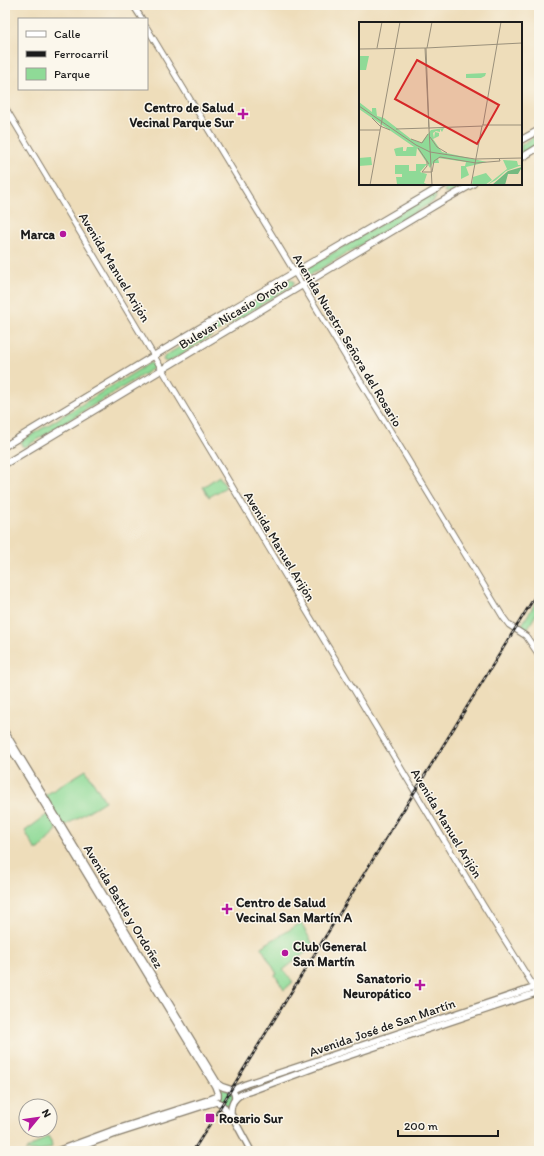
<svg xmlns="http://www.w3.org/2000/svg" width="544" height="1156" viewBox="0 0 544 1156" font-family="Itim,sans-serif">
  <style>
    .green { fill: #8fda97; stroke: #567b5a }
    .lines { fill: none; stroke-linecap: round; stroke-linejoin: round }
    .tertiary-casing { stroke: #857c6b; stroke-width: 7 }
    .secondary-casing { stroke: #857c6b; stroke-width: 8 }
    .primary-casing { stroke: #857c6b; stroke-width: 8 }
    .tertiary { stroke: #fff; stroke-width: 5 }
    .secondary { stroke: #fff; stroke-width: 5.5 }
    .primary { stroke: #fff; stroke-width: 6 }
    .rail-casing { stroke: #1c1c1c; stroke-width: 2.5 }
    .rail { stroke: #fbf7ec; stroke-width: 1; stroke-dasharray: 3; stroke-linecap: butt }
    .poi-dot { fill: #b5179e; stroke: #fbf7ec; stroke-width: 1.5 }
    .labels { text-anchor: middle; stroke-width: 3; stroke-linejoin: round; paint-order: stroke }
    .poi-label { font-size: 13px; font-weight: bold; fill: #1c1c1c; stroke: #fbf7ec; text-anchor: end }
    .street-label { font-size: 13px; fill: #1c1c1c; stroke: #fbf7ec }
    .inset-road { fill: none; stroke: #9a907b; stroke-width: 1 }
    .view { fill: #d62828; fill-opacity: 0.15; stroke: #d62828; stroke-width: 2 }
    .inset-edge { fill: none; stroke: #1c1c1c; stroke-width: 2 }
  </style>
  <rect width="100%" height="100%" fill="#fbf7ec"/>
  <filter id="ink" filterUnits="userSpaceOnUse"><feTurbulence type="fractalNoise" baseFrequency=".025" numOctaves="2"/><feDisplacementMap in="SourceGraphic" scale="8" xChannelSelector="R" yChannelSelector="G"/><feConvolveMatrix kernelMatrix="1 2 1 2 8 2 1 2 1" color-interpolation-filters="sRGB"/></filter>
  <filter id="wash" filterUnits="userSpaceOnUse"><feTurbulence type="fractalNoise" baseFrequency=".012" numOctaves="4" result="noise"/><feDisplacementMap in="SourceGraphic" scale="16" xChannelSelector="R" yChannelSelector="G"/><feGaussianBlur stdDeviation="0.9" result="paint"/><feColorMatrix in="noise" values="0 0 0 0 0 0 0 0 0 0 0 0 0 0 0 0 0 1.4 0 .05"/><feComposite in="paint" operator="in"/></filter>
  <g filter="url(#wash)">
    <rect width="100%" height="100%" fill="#eeddba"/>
    <!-- green -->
    <g class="green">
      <path d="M539,134v9l-18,11v-9z"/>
      <path d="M452,184h15l-18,10 -4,-1 -1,-3z"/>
      <path d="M431,194l4,1 1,2 -2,4 -127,76 -2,1 -3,-3 1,-4z"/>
      <path d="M289,279l5,2v2l-1,2 -124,77 -5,-1 -1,-2 2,-3z"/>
      <path d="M150,363l4,1 1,1 -1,3 -129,79 -3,-1 -1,-3 2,-3z"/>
      <path d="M219,476l7,11 -17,10 -6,-10z"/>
      <path d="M539,597v12l-11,19 -3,1 -4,-3z"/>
      <path d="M86,770l19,31 -42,26 -19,-31z"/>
      <path d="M48,814l8,14v3l-17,18h-4l-10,-18z"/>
      <path d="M301,923l13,23 -31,24 10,12 -9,8 -9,-15 2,-1 -16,-27z"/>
      <path d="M223,1089l12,4 -4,12 -5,1 -8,-6 2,-9z"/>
      <path d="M48,1136l3,5 1,6 -10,4h-17z"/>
    </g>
  </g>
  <g filter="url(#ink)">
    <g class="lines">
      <!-- tertiary casing -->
      <g class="tertiary-casing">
        <g id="tertiary">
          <path d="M133,5l9,14"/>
          <path d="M147,28l356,589 6,8 17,11 13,19"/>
          <path d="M5,107l295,493 183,305 53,85"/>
        </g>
      </g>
      <!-- secondary casing -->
      <g class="secondary-casing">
        <g id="secondary">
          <path d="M5,732l213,352c7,7 17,1 17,15"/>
          <path d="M5,739l210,347 3,8"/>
          <path d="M232,1090l14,-6 84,-28 209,-70"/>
          <path d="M223,1106l8,12"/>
          <path d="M57,1151l54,-20 97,-31 10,-4"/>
          <path d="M69,1151l44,-16 96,-31 7,-2 4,1"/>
          <path d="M251,1151l-20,-37c-1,-14 7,-20 20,-23l82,-30 206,-69"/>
        </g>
      </g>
      <!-- primary casing -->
      <g class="primary-casing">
        <g id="primary">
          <path d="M521,140l18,-10"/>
          <path d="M521,158l18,-11"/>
          <path d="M5,446l193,-117 247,-145"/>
          <path d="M5,464l434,-261 34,-19"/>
        </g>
      </g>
      <!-- tertiary -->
      <use href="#tertiary" class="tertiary"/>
      <!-- secondary -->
      <use href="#secondary" class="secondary"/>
      <!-- primary -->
      <use href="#primary" class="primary"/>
      <!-- rail casing -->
      <g class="rail-casing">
        <g id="rail">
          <path d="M216,1114l323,-524"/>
          <path d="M193,1151l20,-32"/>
        </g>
      </g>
      <!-- rail -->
      <use href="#rail" class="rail"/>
    </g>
  </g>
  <!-- markers -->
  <g class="poi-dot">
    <path d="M241 108h4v4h4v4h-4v4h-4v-4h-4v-4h4z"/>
    <circle cx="63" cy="234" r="4"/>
    <path d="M225 903h4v4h4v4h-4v4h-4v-4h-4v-4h4z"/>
    <circle cx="285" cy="953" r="4"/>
    <path d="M418 979h4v4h4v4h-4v4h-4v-4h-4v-4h4z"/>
    <rect x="205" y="1113" width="10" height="10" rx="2"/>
  </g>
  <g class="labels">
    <!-- poi labels -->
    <g class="poi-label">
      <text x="234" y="112">Centro de Salud<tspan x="234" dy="15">Vecinal Parque Sur</tspan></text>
      <text x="55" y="239">Marca</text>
      <text x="236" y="907" text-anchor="start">Centro de Salud<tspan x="236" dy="15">Vecinal San Martín A</tspan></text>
      <text x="293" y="951" text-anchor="start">Club General<tspan x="293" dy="15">San Martín</tspan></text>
      <text x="411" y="983">Sanatorio<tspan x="411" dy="15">Neuropático</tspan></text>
      <text x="219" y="1123" text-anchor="start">Rosario Sur</text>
    </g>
    <!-- street labels -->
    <g class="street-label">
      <text transform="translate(115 267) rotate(59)" y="5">Avenida Manuel Arijón</text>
      <text transform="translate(233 313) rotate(-31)" y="5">Bulevar Nicasio Oroño</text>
      <text transform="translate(348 340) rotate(59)" y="5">Avenida Nuestra Señora del Rosario</text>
      <text transform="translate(280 546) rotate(59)" y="5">Avenida Manuel Arijón</text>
      <text transform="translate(447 823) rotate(59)" y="5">Avenida Manuel Arijón</text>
      <text transform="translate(124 906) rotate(59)" y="5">Avenida Battle y Ordoñez</text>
      <text transform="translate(382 1027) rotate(-19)" y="5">Avenida José de San Martín</text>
    </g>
  </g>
  <!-- overview -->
  <g transform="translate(359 22)">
    <rect width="163" height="163" fill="#eeddba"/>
    <path d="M0,34h10l-3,14h-7zM127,51l-1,3 -4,2h-15v-4zM0,80l13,10v-4h4l1,8 7,2 27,21 10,4 10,-13 13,-2 -2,4 -2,-3v3l-4,-1 -3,2 1,5 1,-6 4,1v3l-6,3 9,13 45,10 -21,5 3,8 -8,4v-13h4l1,-4 -28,-4 1,5h-6l-3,5 -13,-20 -1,8h-20l-2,-7 3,-1 6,-1v4h3l1,-4h7l-55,-38zM12,135l1,8 -13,1v-8zM144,138l14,1 1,4h4v-4v4l-16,6 -10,9 -9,5 20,-16zM57,142h11l-7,8 7,2 -3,9 5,2 -32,-1 -1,-7h6v-3h-7v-9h14v6h7zM127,151l6,7 -7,5h-13l1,-8z" fill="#8fda97"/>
    <path d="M163,145l-4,7h-10l-3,11h-13l16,-14z" fill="#73ba80"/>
    <path class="inset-road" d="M18,26l5,-26M66,26l4,81 -3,-81M67,26l96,-5M68,26l5,-26M0,27l67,-1M0,84l57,39 14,7 45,7 47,-1M13,96l8,8 10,4M123,103h40M124,103l18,-103M70,106l54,-2M37,107l32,-1M70,107l3,56M0,108h21M71,115l7,10 10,6M52,117l11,4 6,-9M59,126l11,16M68,139v5l-5,6h10l2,-11 6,-4 36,6 24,-2 -1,-3M11,163l30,-163M112,163l11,-59"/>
    <path class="view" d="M58,38l82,45 -22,39 -82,-45z"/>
    <rect width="163" height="163" class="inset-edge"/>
  </g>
  <!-- margin -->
  <rect width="544" height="1156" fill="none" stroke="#fbf7ec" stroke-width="20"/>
  <!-- legend -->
  <rect x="18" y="18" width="130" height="72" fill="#fbf7ec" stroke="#a29f99"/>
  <rect x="26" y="31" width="20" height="6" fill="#ffffff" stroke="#a29f99"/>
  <text x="54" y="38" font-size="12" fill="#1c1c1c">Calle</text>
  <rect x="26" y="51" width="20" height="6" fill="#1c1c1c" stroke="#a29f99"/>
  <text x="54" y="58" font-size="12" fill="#1c1c1c">Ferrocarril</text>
  <rect x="26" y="68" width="20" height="12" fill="#8fda97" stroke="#a29f99"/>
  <text x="54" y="78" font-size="12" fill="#1c1c1c">Parque</text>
  <!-- north arrow -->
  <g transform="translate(38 1118) rotate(61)"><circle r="19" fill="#fbf7ec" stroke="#a29f99"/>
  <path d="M0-3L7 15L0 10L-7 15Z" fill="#b5179e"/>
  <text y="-6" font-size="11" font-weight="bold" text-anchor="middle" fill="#1c1c1c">N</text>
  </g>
  <!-- scale -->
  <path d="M398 1130v6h100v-6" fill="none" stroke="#1c1c1c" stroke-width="2"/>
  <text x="404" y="1130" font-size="12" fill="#1c1c1c" stroke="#fbf7ec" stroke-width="3" paint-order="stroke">200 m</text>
</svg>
